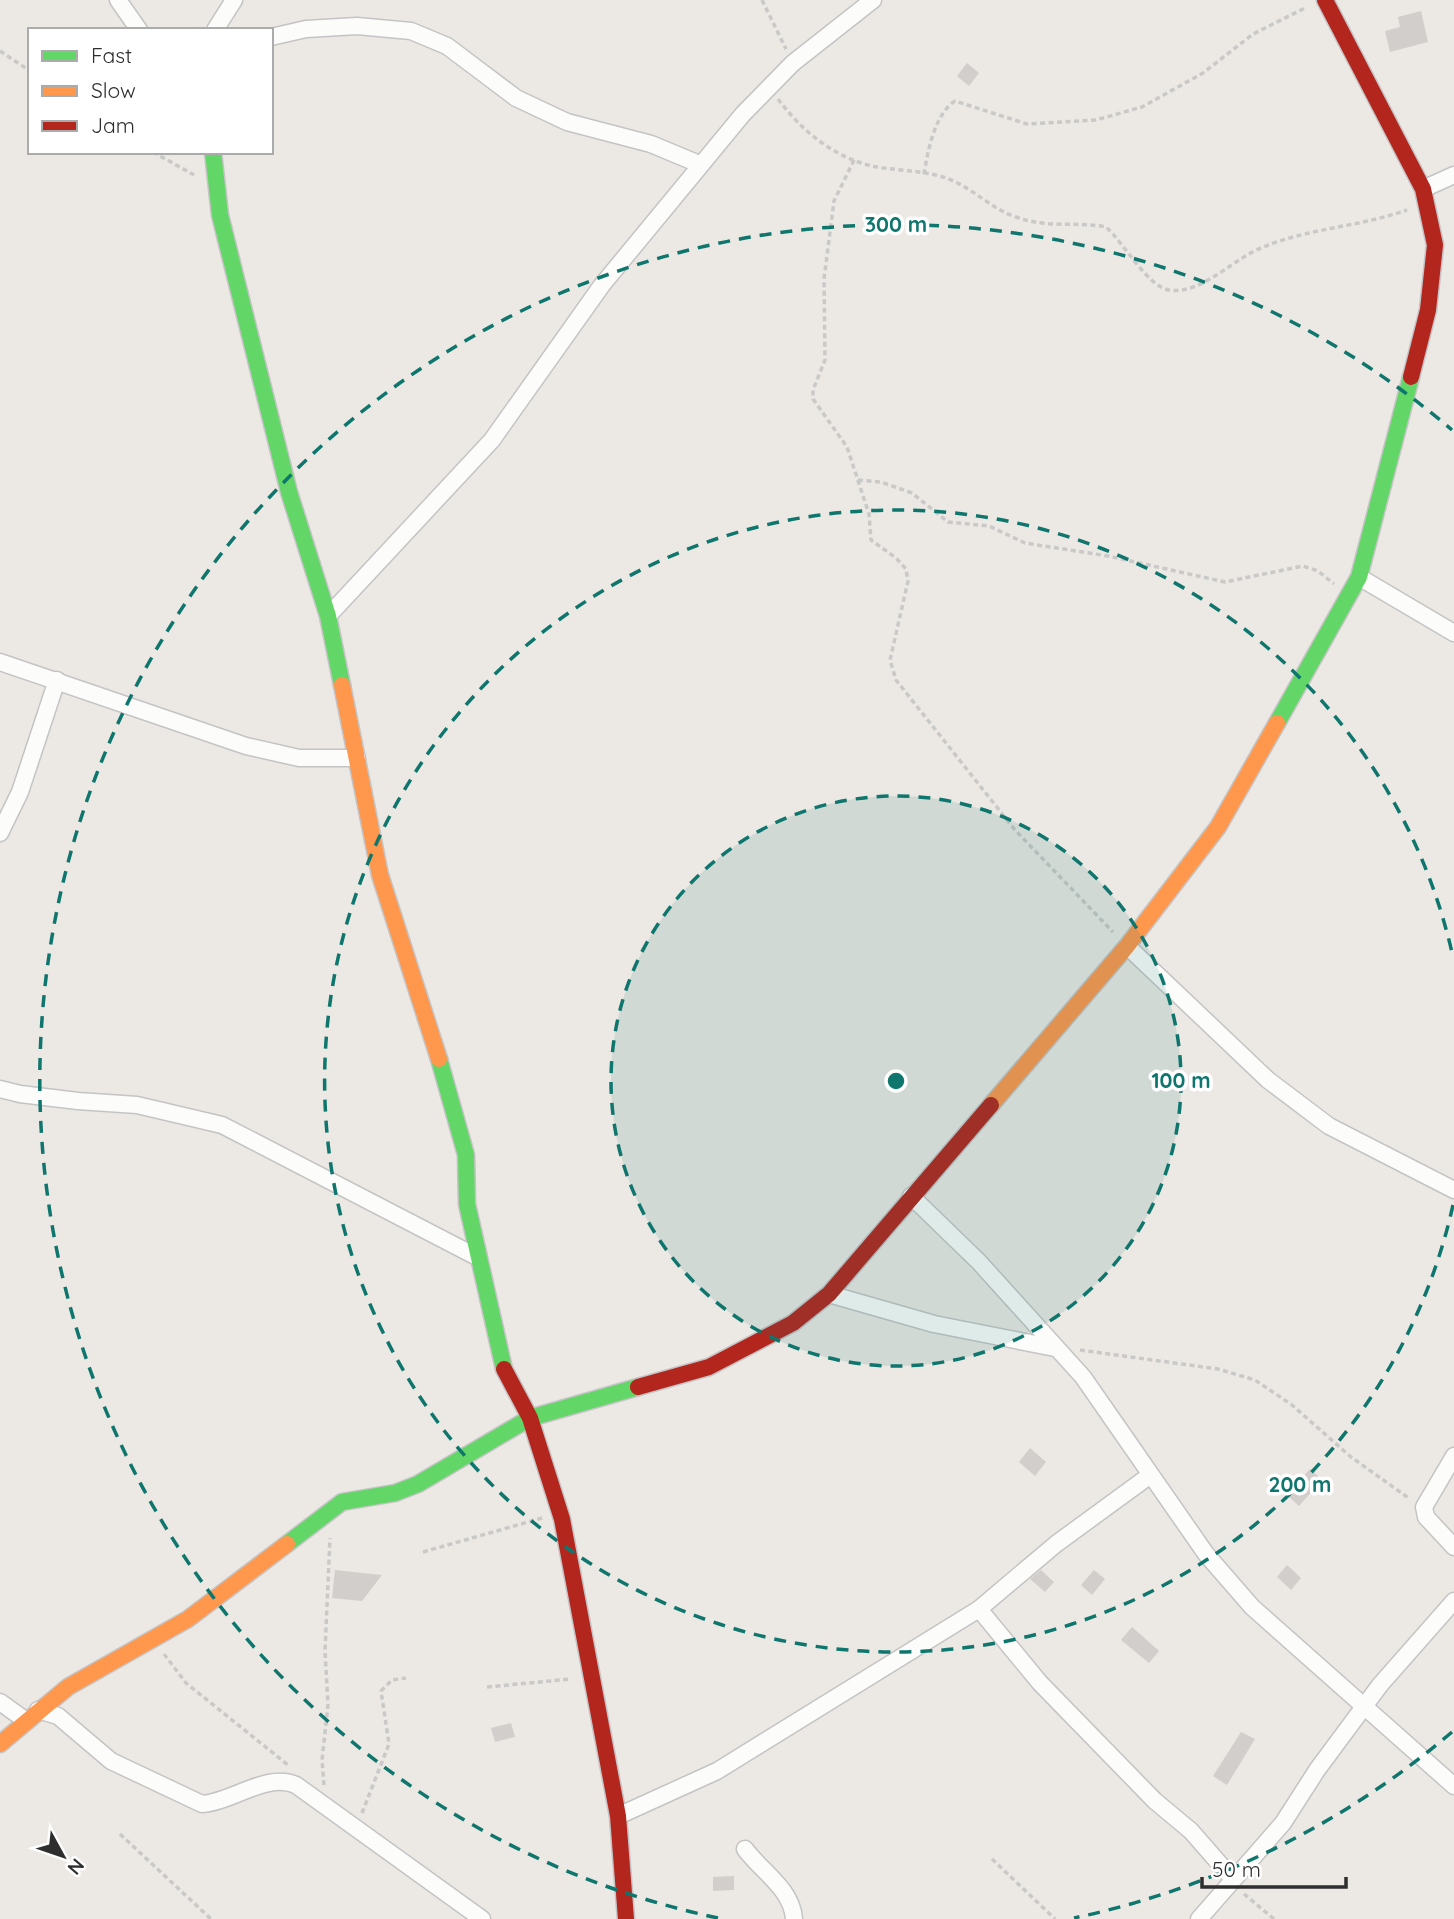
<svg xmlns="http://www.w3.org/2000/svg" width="1454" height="1919" viewBox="0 0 1454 1919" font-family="Quicksand,sans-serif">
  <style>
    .building { fill: #d1cecb }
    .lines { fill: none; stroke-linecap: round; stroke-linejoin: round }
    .street-casing { stroke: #c5c4c5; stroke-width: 19 }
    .fast-casing { stroke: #c5c4c5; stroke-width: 19 }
    .slow-casing { stroke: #c5c4c5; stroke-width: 19 }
    .jam-casing { stroke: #c5c4c5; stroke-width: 19 }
    .path { stroke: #c9c9c8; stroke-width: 3.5; stroke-dasharray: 5 3.5; stroke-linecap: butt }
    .street { stroke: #fcfcfb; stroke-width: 16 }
    .fast { stroke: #63d668; stroke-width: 16 }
    .slow { stroke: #ff974d; stroke-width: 16 }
    .jam { stroke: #b3261e; stroke-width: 16 }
    .ring { fill: none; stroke: #0f766e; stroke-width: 3.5; stroke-dasharray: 12 9 }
    .centre { fill: #0f766e; stroke: #fff; stroke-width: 3.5 }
    .ring-label { font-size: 21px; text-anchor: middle; font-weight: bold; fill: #0f766e; stroke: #fff; stroke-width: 7; stroke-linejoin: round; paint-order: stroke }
  </style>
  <rect width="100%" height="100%" fill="#ece8e4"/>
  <!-- building -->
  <g class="building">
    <path d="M1421,11l7,31 -38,10 -5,-21 15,-4 -2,-10z"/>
    <path d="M967,63l12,10 -10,13 -12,-10z"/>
    <path d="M1030,1448l16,14 -11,14 -16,-14z"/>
    <path d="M1310,1469l12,11 -23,26 -12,-11z"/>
    <path d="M1287,1565l14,13 -10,12 -14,-13z"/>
    <path d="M335,1570l47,5 -20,26 -30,-3z"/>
    <path d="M1041,1570l13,12 -9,10 -15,-13z"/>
    <path d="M1094,1570l11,9 -13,16 -11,-10z"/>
    <path d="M1132,1627l27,24 -10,12 -28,-23z"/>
    <path d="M511,1723l4,14 -20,5 -4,-14z"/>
    <path d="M1241,1732l14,7 -28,46 -14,-9z"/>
    <path d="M734,1876v14l-21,1v-14z"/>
  </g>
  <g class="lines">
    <!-- street casing -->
    <g class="street-casing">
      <g id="street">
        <path d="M118,0l21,30"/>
        <path d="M215,30l19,-30"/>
        <path d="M271,37l35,-8 51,-3 54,5 36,15 69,52 51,24 84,22 48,20"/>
        <path d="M1423,189l31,-14"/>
        <path d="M1359,577l95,56"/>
        <path d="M328,616l164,-176 110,-155 141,-171 50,-51 80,-63"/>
        <path d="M0,662l246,84 53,12h58"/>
        <path d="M0,833l20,-41 37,-112"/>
        <path d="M1127,946l141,134 61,46 125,64"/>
        <path d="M0,1089l20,5 58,7 59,4 85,20 255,132"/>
        <path d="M911,1196l68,66 104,115 123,177 46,53 202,179"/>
        <path d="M829,1294l105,30 121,24"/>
        <path d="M1454,1456l-30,51 2,10 28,30"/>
        <path d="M979,1609l61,74 115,118 36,30 41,47"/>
        <path d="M0,1702l25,18"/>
        <path d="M38,1710l20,6 53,45 91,43c30,-2 65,-32 94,-19l186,134"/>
        <path d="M618,1816l99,-45 262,-162 77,-65 93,-68"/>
        <path d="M745,1849c17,23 47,40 49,70"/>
        <path d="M1199,1919l84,-96 34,-53 63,-85 74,-84"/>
      </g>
    </g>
    <!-- fast casing -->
    <g class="fast-casing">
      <g id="fast">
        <path d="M213,152l7,63 69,277 39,124 14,69"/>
        <path d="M1277,723l82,-146 52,-200"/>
        <path d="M439,1059l27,96 1,49 37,165"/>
        <path d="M287,1544l55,-42 53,-9 23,-9 112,-66 108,-31"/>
      </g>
    </g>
    <!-- slow casing -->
    <g class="slow-casing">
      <g id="slow">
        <path d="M342,685l38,190 59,184"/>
        <path d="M991,1105l136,-159 91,-119 59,-104"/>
        <path d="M0,1744l68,-57 120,-68 99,-75"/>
      </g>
    </g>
    <!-- jam casing -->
    <g class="jam-casing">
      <g id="jam">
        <path d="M1325,0l98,189 12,56 -7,65 -17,67"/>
        <path d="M504,1369l26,49 32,101 56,297 8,103"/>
        <path d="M638,1387l71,-20 84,-44 36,-29 162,-189"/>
      </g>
    </g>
    <!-- path -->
    <g class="path">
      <path d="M762,0l24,49"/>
      <path d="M0,51l30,20"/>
      <path d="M778,99c23,31 55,58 94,67 24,5 51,4 74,12 26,9 45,31 70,39 34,12 58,4 90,10 17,15 42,60 63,63 32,5 64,-31 92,-42 47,-20 98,-21 146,-38"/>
      <path d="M153,152l41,23"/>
      <path d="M854,160l-20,41 -10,78 1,81 -12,30v9l34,48 22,67 2,26 25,18 10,11 2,12 -18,79 6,20 119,150 98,102"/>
      <path d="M924,174c4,-23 10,-59 31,-73l72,23 69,-4 46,-13 61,-34 50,-39 54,-27"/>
      <path d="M858,480l23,2 31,11 36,29 41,4 36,17 83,13 117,26 78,-16 15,5 16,13"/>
      <path d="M1080,1350l138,19 37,11 37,25 59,52 59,42"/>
      <path d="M423,1552l119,-34"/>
      <path d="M164,1654l22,29 102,82"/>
      <path d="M487,1687l84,-8"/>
      <path d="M324,1785l-2,-25 6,-55 -3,-54 5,-113"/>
      <path d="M362,1813l27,-69 -8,-53 11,-11 14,-2"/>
      <path d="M120,1834l91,85"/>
      <path d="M992,1859l63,60"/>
      <path d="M1244,1894l30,25"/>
    </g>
    <!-- street -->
    <use href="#street" class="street"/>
    <!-- fast -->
    <use href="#fast" class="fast"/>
    <!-- slow -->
    <use href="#slow" class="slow"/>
    <!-- jam -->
    <use href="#jam" class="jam"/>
  </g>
  <!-- distance rings -->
  <circle cx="896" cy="1081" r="285" fill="#0f766e" fill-opacity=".12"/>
  <g class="ring">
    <circle cx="896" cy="1081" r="285"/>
    <path d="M1453 1205A571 571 0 1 1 1453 957"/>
    <path d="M1452 1732A856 856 0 0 1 1074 1918M718 1918A856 856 0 1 1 1452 430"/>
  </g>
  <circle cx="896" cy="1081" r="10" class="centre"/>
  <g class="ring-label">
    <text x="896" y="232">300 m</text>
    <text x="1181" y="1088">100 m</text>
    <text x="1300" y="1492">200 m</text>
  </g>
  <!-- legend -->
  <rect x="28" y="28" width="245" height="126" fill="#ffffff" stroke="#ababab" stroke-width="2"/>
  <rect x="42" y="51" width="35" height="10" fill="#63d668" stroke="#ababab" stroke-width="2"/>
  <text x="91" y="63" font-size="21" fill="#2e2e2e">Fast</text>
  <rect x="42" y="86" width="35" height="10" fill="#ff974d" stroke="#ababab" stroke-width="2"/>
  <text x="91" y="98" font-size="21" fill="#2e2e2e">Slow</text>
  <rect x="42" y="121" width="35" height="10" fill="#b3261e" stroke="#ababab" stroke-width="2"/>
  <text x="91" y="133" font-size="21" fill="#2e2e2e">Jam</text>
  <!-- north arrow -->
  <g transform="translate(63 1856) rotate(130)" stroke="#ffffff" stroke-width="5" paint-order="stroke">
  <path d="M0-5L12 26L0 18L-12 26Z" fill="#2e2e2e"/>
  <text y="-10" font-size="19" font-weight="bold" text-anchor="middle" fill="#2e2e2e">N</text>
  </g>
  <!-- scale -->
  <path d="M1202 1877v10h144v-10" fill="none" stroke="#2e2e2e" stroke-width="3.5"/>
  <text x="1212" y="1877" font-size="21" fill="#2e2e2e" stroke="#ffffff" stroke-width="5" paint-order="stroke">50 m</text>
</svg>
